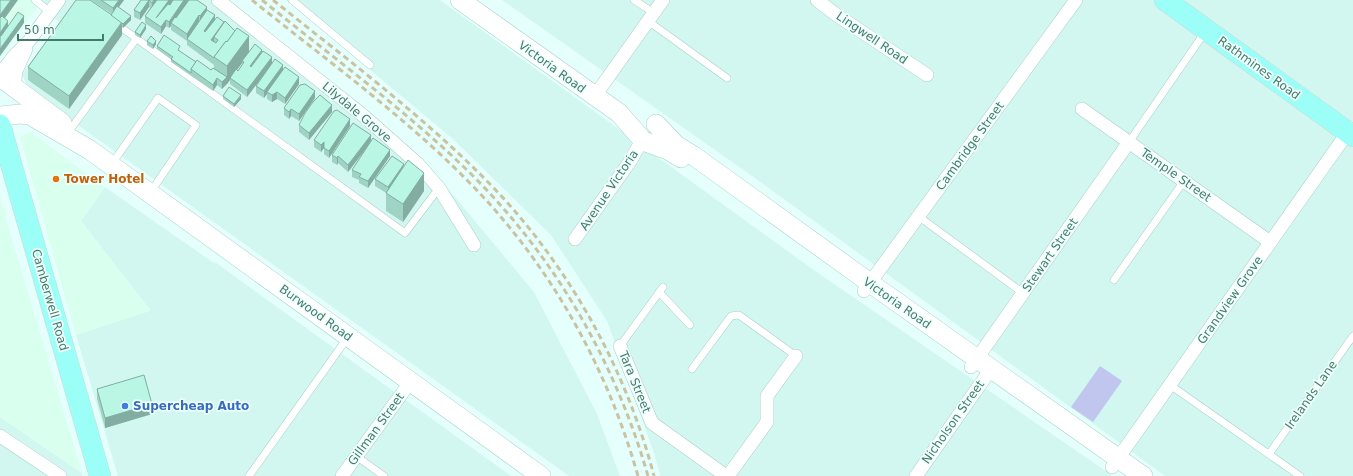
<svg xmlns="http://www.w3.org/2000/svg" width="1353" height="476" viewBox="0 0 1353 476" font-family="'DejaVu Sans',sans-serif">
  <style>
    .residential { fill: #d2f7f1 }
    .commercial { fill: #d9ffef }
    .green { fill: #c1c6ee }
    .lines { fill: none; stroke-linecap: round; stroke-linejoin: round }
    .lane-casing { stroke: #a7d0c4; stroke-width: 8 }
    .street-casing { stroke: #a7d0c4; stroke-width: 14 }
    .secondary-casing { stroke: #a4d3c7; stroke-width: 20 }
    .primary-casing { stroke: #cbdad5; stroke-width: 22 }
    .lane { stroke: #fff; stroke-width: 7 }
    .street { stroke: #fff; stroke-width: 13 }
    .secondary { stroke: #fff; stroke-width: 19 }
    .primary { stroke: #9cfff7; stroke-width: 21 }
    .rail { stroke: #cac3a1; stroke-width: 3; stroke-dasharray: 6 4; stroke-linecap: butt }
    .wall { fill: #9fd4c4; fill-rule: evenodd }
    .shaded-wall { fill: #82ada0 }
    .building { fill: #b9f7e4; stroke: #82ada0 }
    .food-dot { fill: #e8710a; stroke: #eefffd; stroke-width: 1.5 }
    .shop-dot { fill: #3f7fe0; stroke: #eefffd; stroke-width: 1.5 }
    .labels { text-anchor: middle; stroke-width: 3.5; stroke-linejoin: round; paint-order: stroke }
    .street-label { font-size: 12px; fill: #477b69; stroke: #eefffd }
    .food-label { font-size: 12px; font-weight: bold; fill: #c56008; stroke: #eefffd; text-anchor: start }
    .shop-label { font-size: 12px; font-weight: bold; fill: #366cbe; stroke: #eefffd; text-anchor: start }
  </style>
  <rect width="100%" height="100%" fill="#e5fffc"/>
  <!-- residential -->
  <g class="residential">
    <path d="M29,0h197l191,156 38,41 79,95 63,122 23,62h-51l-487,-348 -55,-42 -5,-12 38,-52z"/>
    <path d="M286,0h154l371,268 302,208h-453l-5,-20 -48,-135 -56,-86 -98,-96z"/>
    <path d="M502,0h851v476h-188l-406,-295z"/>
    <path d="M105,187l109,76 1,-1 296,214h-393l-42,-141 74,-25 -69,-89z"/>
    <path d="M0,417l82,56v3h-82z"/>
  </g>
  <!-- commercial -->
  <g class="commercial">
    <path d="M0,0h29l9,6 -38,52z"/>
    <path d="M30,132l75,55 -24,34 69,90 -74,24 -56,-198z"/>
    <path d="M0,199l82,274 -82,-56z"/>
  </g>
  <!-- green -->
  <path class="green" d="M1100,366l22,15 -29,41 -22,-15z"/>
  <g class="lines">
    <!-- lane casing -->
    <g class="lane-casing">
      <g id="lane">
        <path d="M35,0l15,12"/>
        <path d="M292,0l78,65"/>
        <path d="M634,0l20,13"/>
        <path d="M648,21l79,57"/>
        <path d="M115,23l290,210 34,-45"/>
        <path d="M70,130l66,-91"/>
        <path d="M1129,142l76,-110"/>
        <path d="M111,165l47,-67 38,27 -46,68"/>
        <path d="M918,216l105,77"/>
        <path d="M1114,280l70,-99"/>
        <path d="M659,292l31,33"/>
        <path d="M620,346l43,-59"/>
        <path d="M692,369l39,-53 8,-1 57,41"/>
        <path d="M1170,385l130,91"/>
        <path d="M1269,454l84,-118"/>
        <path d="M356,456l28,20"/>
        <path d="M249,476l99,-139"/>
      </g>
    </g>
    <!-- street casing -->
    <g class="street-casing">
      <g id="street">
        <path d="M218,0l147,117 53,47 21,24 35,57"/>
        <path d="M817,0l21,16 89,59"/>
        <path d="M0,74l14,-18 15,-15 30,-41"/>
        <path d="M14,86l2,-15 10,-22"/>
        <path d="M594,97l69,-97"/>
        <path d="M1082,109l188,133"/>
        <path d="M575,239l56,-79 11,-20"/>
        <path d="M864,291l212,-291"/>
        <path d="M620,346l32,77 74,53"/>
        <path d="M971,367l158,-225"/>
        <path d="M0,436l60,40"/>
        <path d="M1112,467l236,-335"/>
        <path d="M342,476l69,-95"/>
        <path d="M728,476l39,-54v-26l29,-40"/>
        <path d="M916,476l75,-107"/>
      </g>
    </g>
    <!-- secondary casing -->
    <g class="secondary-casing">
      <g id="secondary">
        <path d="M460,0l159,113 21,24"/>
        <path d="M0,77l62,46"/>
        <path d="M0,116l20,-2 10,1 60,35 451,326"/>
        <path d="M656,124l20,21 18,11 176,127 273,193"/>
        <path d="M646,142l22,8 13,8"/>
      </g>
    </g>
    <!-- primary casing -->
    <g class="primary-casing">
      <g id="primary">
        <path d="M1165,0l188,136"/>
        <path d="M0,125l100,351"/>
      </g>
    </g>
    <!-- lane -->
    <use href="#lane" class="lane"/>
    <!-- street -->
    <use href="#street" class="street"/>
    <!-- secondary -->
    <use href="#secondary" class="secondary"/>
    <!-- primary -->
    <use href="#primary" class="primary"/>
    <!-- rail -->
    <g class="rail">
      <path d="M252,0c79,64 165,125 234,200 72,79 123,174 152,276"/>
      <path d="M262,0c69,56 142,109 206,171 86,84 147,190 180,305"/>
      <path d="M273,0c71,57 146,113 211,178 81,81 141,187 170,298"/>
    </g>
  </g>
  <!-- wall -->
  <g class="wall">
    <path d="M91,0h33l-6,8 13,12 -8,8 -1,-1v8l-53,74 -41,-29v-13l83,-52 1,-1z"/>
    <path d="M141,0h48l18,11 8,8 9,4 25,29 13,1 10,11 -25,33 -17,-13v-4l-3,4h-1l-4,5 -5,-4 -4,6 -42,-29v-3l-14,-10v-3l23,4 -1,1 17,11 15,8 3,-2v-3l-27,-20v-4l-16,-11v-4l-2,2 -3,-2 -5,8 -16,-11v-7l5,-8 -1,-1 -9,13 -6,-3v-7zM242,63v2l-4,6 -1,-1z"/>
    <path d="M146,29l-6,9 -5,-3v-3z"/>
    <path d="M147,41l9,3 -3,5 -6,-4z"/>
    <path d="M299,84l-14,20 -8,-5 -5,3 -5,-3v-5l-3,4 -8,-5v-7z"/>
    <path d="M223,96l18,3 -7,8 -11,-8z"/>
    <path d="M315,98l-16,23 -8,-5 -2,3 -5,-4v-7z"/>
    <path d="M332,112l-23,28 -10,-8v-7z"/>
    <path d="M350,126l-21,32 -5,-4v-6l-3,4 -7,-5v-7z"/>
    <path d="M371,142l-23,30 -10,-9 -1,2 -5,-3v-7z"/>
    <path d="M390,156l-22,32 -9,-5v-3l-7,-3v-7z"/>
    <path d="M404,165l20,26 -21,31 -17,-11v-18l-11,-7v-7z"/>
    <path d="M97,389l55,25 -47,14 -8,-29z"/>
  </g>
  <!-- shaded-wall -->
  <g class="shaded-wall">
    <path d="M11,0h7l-18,25v-10z"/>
    <path d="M119,0h5l-11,15v-7z"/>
    <path d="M149,0v7l-9,13v-7z"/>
    <path d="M154,0h5l-7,9v-6z"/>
    <path d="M169,0h4l-17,25v-7z"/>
    <path d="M184,0h5l-17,24 -1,-1v3l-2,2v-6z"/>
    <path d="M207,7v7l-7,9v-7z"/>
    <path d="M199,15v7l-12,17v-5z"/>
    <path d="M215,15v7l-11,16v-7z"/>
    <path d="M24,16v7l-24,33v-7z"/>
    <path d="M131,16v4l-8,8v-4z"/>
    <path d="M166,20v6l-5,8v-7z"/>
    <path d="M8,21v7l-8,12v-7z"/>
    <path d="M122,22v13l-53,74v-13z"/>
    <path d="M224,22v7l-10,8v5l-3,-2z"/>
    <path d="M146,25v4l-6,9v-3z"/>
    <path d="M249,36v18l-7,7v2l-11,15h-1v2l-3,4v-18z"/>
    <path d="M156,41v3l-3,5v-4z"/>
    <path d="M262,50v6l-12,17v-7z"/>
    <path d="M272,57v7l-25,33v-7z"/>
    <path d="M283,65v6l-16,21v2l-3,4v-7z"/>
    <path d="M227,77v7l-5,5v-7z"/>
    <path d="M299,77v7l-14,20v-6z"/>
    <path d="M217,78v7l-4,6v-6z"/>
    <path d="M315,91v7l-16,23v-7z"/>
    <path d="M277,92v7l-5,3v-7z"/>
    <path d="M241,95v4l-7,8v-3z"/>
    <path d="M332,105v7l-23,28v-7z"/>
    <path d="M291,109v7l-2,3v-7z"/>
    <path d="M350,119v7l-21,32v-7z"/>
    <path d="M371,135v7l-23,30v-7z"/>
    <path d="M324,142v6l-3,4v-7z"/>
    <path d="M390,150v6l-22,32v-7z"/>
    <path d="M338,156v7l-1,2v-7z"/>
    <path d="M404,164v7l-16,23v-7z"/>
    <path d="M424,173v18l-21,31v-18z"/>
    <path d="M152,404v10l-47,14v-10z"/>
  </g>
  <!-- building -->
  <g class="building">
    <path d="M0,0h11l-11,15z"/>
    <path d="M76,0h14l32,22 -53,74 -41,-29z"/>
    <path d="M101,0h18l-6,8z"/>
    <path d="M141,0h13l-2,3 -3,-3 -9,13 -6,-3z"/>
    <path d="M157,0h12l-13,18 12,-14 2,1 3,-5h11l-15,22 -3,-2 -5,7 -16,-11z"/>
    <path d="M189,0h8l10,7 -7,9 -1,-1 -12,19 -16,-11 4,-6 1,1z"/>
    <path d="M117,6l14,10 -8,8 -12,-9z"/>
    <path d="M207,10l8,5 -11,16 1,1 12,-15 7,5 -13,18 5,3 2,-3 -4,-3 11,-16 10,10 -8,11 -1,-1 -12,16v1l-27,-19z"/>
    <path d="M18,12l6,4 -24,33v-13h1z"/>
    <path d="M2,16l6,5 -8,12v-15z"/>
    <path d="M142,22l4,3 -6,10 -5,-3z"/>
    <path d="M237,28l12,8 -22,30 -13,-9 12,-16 1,1z"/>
    <path d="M164,35l16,11 -2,4 18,12 -5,7v4l-20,-14 2,-2 -16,-11z"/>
    <path d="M151,36l5,5 -3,4 -6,-4z"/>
    <path d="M255,44l7,6 -12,16 1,1 12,-16 9,6 -25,33 -17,-12 6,-9 2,2 6,-9 -2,-1z"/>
    <path d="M275,59l8,6 -19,26 -8,-5z"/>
    <path d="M197,60l14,10 2,-2 14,9 -5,5 -5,-4 -4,7 -22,-16z"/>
    <path d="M285,67l14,10 -14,21 -8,-6 -5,3 -5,-3z"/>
    <path d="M305,84l10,7 -16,23 -8,-5 -2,3 -5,-4 16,-23z"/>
    <path d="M229,87l12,8 -7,9 -11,-8z"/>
    <path d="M320,95l12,10 -23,28 -10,-8 6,-12 8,-11z"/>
    <path d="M337,110l13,9 -21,32 -5,-3v-6l-3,3 -7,-5 20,-29z"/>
    <path d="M353,123l18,12 -23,30 -10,-9 -1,2 -5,-3z"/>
    <path d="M373,138l17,12 -22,31 -9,-4 2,-3 -9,-4z"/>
    <path d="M392,156l12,8 -16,23 -13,-8z"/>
    <path d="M408,160l16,13 -21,31 -17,-11z"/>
    <path d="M144,375l8,29 -47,14 -8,-29z"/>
  </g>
  <!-- markers -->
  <circle class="food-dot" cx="56" cy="179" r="4"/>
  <circle class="shop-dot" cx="125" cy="406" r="4"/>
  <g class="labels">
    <!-- street labels -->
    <g class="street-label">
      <text transform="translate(872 38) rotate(34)" y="4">Lingwell Road</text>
      <text transform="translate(552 67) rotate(36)" y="4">Victoria Road</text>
      <text transform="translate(1259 68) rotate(36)" y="4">Rathmines Road</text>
      <text transform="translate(357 112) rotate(40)" y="4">Lilydale Grove</text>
      <text transform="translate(970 146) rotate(-54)" y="4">Cambridge Street</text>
      <text transform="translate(1176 175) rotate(35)" y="4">Temple Street</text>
      <text transform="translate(609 190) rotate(-56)" y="4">Avenue Victoria</text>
      <text transform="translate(1050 255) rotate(-55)" y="4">Stewart Street</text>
      <text transform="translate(50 300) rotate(74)" y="4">Camberwell Road</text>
      <text transform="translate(1230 300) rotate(-55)" y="4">Grandview Grove</text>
      <text transform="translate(897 303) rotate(35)" y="4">Victoria Road</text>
      <text transform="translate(316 313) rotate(36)" y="4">Burwood Road</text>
      <text transform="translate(635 382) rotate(68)" y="4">Tara Street</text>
      <text transform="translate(1311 395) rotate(-55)" y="4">Irelands Lane</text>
      <text transform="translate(953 422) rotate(-55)" y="4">Nicholson Street</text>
      <text transform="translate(376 429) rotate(-54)" y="4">Gillman Street</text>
    </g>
    <!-- food labels -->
    <g class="food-label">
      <text x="64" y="183">Tower Hotel</text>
    </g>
    <!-- shop labels -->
    <g class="shop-label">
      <text x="133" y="410">Supercheap Auto</text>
    </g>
  </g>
  <!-- scale -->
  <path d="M18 34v6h85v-6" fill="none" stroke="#477b69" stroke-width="2"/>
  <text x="24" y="34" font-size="12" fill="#477b69" stroke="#eefffd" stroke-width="3" paint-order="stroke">50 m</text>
</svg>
